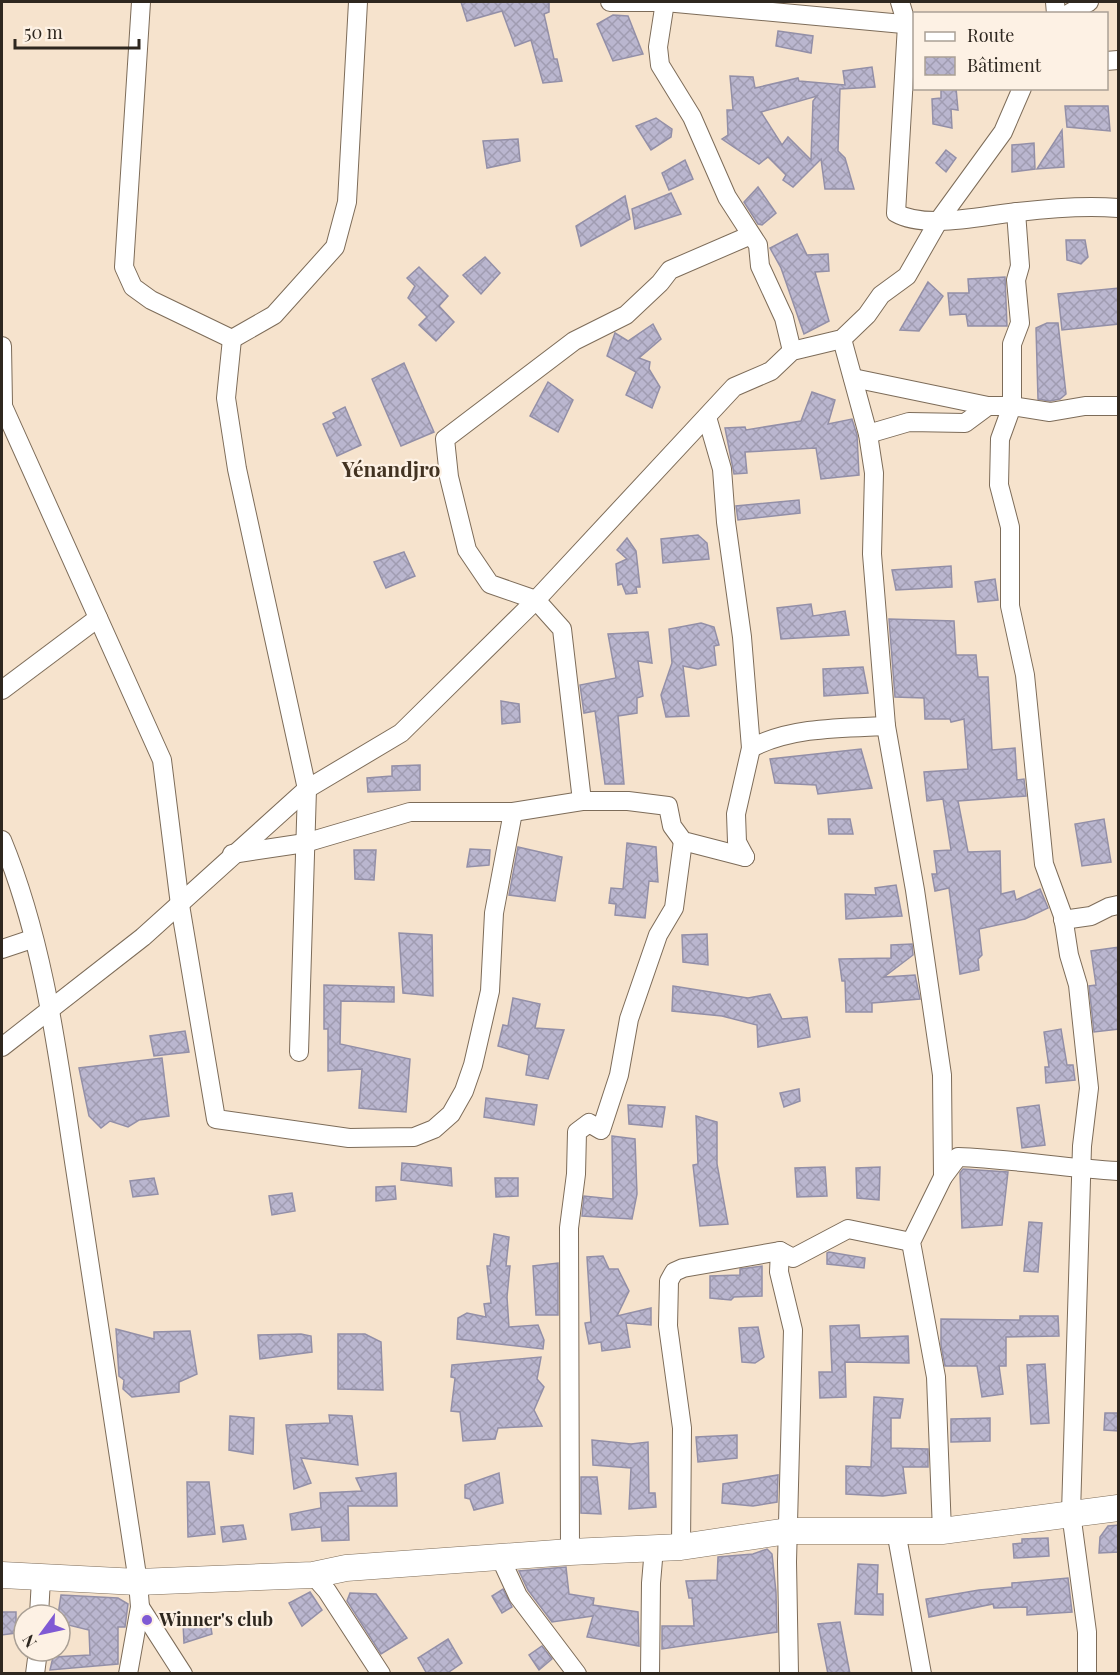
<svg xmlns="http://www.w3.org/2000/svg" width="1120" height="1675" viewBox="0 0 1120 1675" font-family="'Playfair Display',serif">
  <style>
    .building { fill: url(#building-cross-hatch); stroke: #938fa7; stroke-width: 1.5; fill-rule: evenodd }
    .lines { fill: none; stroke-linecap: round; stroke-linejoin: round }
    .minor-casing { stroke: #7d6c59; stroke-width: 20 }
    .secondary-casing { stroke: #7d6c59; stroke-width: 27 }
    .minor { stroke: #fff; stroke-width: 18 }
    .secondary { stroke: #fff; stroke-width: 26 }
    .poi-dot { fill: #7f5ad4; stroke: #fdf1e4; stroke-width: 2 }
    .labels { text-anchor: middle; stroke-width: 4.5; stroke-linejoin: round; paint-order: stroke }
    .poi-label { font-size: 18px; font-weight: bold; fill: #2e271f; stroke: #fdf1e4; text-anchor: start }
    .quarter-label { font-size: 21px; font-weight: bold; fill: #423322; stroke: #fdf1e4 }
  </style>
  <defs>
    <pattern id="building-cross-hatch" width="8" height="8" patternUnits="userSpaceOnUse" patternTransform="scale(1.5)"><rect width="8" height="8" fill="#bab6cf"/><path d="M0 0l8 8M0 8l8-8" fill="none" stroke="#a09cb1"/></pattern>
  </defs>
  <rect width="100%" height="100%" fill="#f6e3cd"/>
  <!-- building -->
  <g class="building">
    <path d="M461,2h88v10l-5,2 10,45h3l5,22 -19,2 -12,-43 -16,6 -13,-35 -35,10z"/>
    <path d="M613,15l15,1 15,38 -30,7 -16,-37z"/>
    <path d="M778,31l35,5 -2,17 -35,-7z"/>
    <path d="M872,67l3,20 -35,2 -2,62 7,7 9,31h-29l-4,-30 -28,28 -10,-7 3,-5 -18,-18 -9,7 -37,-25 6,-4 -1,-25h6l-3,-34 23,1 2,11 43,-10 1,3 46,4 -2,-14zM817,96l-4,5 -2,59 -23,-23 -6,8 -21,-33z"/>
    <path d="M941,88h15l2,22 -7,-1 1,19 -19,-4 -1,-25 9,-1z"/>
    <path d="M1065,106h43l2,25 -43,-4z"/>
    <path d="M656,118l16,11 -1,8 -20,13 -15,-24z"/>
    <path d="M1062,130l2,37 -27,2z"/>
    <path d="M518,139l2,22 -33,7 -4,-27z"/>
    <path d="M1034,143l1,26 -23,3v-27z"/>
    <path d="M946,150l10,8 -10,14 -10,-9z"/>
    <path d="M685,160l8,19 -24,11 -7,-17z"/>
    <path d="M758,187l18,26 -14,12 -4,-1 -14,-22z"/>
    <path d="M671,193l10,21 -46,15 -3,-20z"/>
    <path d="M625,196l5,23 -49,27 -5,-20z"/>
    <path d="M797,234l10,21 21,-1 1,17 -14,1 14,49 -25,13 -23,-66 -11,-20z"/>
    <path d="M1066,240h19l3,17 -7,7 -14,-4z"/>
    <path d="M485,257l15,16 -19,21 -18,-19z"/>
    <path d="M419,267l29,29 -9,10 15,16 -18,19 -17,-16 8,-8 -19,-19 7,-12 -8,-8z"/>
    <path d="M1005,277l2,49h-39l-2,-12 -16,1 -2,-22h21l-1,-14z"/>
    <path d="M928,282l15,14 -24,35 -19,-1z"/>
    <path d="M1119,288v36l-57,6 -4,-36z"/>
    <path d="M1047,323h11l8,71 -6,5 -10,2 -12,-2 -2,-71z"/>
    <path d="M653,324l8,15 -22,19 11,4 -1,7 11,18 -8,21 -26,-13 10,-23 -29,-16 8,-23 13,8z"/>
    <path d="M404,363l30,69 -33,14 -29,-67z"/>
    <path d="M548,382l25,18 -15,32 -28,-16z"/>
    <path d="M812,392l23,8 -7,24 24,-5 5,16 2,40 -38,4 -5,-31 -71,4 2,21 -13,1 -9,-46 20,-1 1,3 55,-9z"/>
    <path d="M345,407l16,38 -24,11 -14,-32 13,-6 -3,-5z"/>
    <path d="M799,500l1,13 -62,7 -2,-14z"/>
    <path d="M698,535l9,8 2,16 -46,4 -2,-24z"/>
    <path d="M627,538l9,13 4,36h-4l1,6 -11,1 -4,-10 -4,1 -2,-21 11,-5 -10,-9z"/>
    <path d="M404,552l11,24 -29,12 -12,-26z"/>
    <path d="M951,566l1,21 -56,3 -4,-20z"/>
    <path d="M995,579l3,21 -20,2 -3,-20z"/>
    <path d="M811,604l2,12 32,-5 4,24 -68,4 -4,-31z"/>
    <path d="M889,619l65,2 2,34h20l2,22h10l4,73 23,-2 2,32 7,-1 2,17 -68,5 10,51 32,-1 1,43 13,-3 2,9 24,-11 8,19 -23,11 -46,10 3,26 -4,4 1,11 -19,4 -11,-86 -14,3 -3,-17h5l-3,-23 17,-1 -8,-51 -16,2 -3,-29 44,-3 -4,-50 -13,3 -1,-3h-25l-1,-21 -29,-1z"/>
    <path d="M701,623l13,4 5,18 -5,1 2,19 -18,4 -15,-3 6,50 -23,1 -5,-22 11,-32 -3,-34z"/>
    <path d="M648,632l4,31 -14,-2 5,35 -6,2v15l-19,3 6,68h-19l-10,-73 -11,2 -4,-28 36,-7 -8,-44z"/>
    <path d="M863,667l5,26 -44,3 -1,-27z"/>
    <path d="M501,701l18,3 1,18 -18,2z"/>
    <path d="M861,749l11,39 -54,6 -2,-9 -41,-2 -5,-24z"/>
    <path d="M420,765v25l-52,2 -1,-14 25,-2v-10z"/>
    <path d="M828,819h22l3,15h-24z"/>
    <path d="M1104,819l7,43 -29,4 -7,-42z"/>
    <path d="M627,843l29,4 2,35 -9,-1 -4,37 -30,-3 1,-11 -7,-1 2,-15 12,1z"/>
    <path d="M518,847l44,10 -7,44 -46,-6z"/>
    <path d="M470,849l20,1 -1,15 -22,2z"/>
    <path d="M354,850h22l-2,30 -19,-1z"/>
    <path d="M896,885l6,31 -56,3 -1,-25 31,1 -1,-7z"/>
    <path d="M399,933l33,2 1,61 -30,-3z"/>
    <path d="M707,934l1,31 -25,-3 -1,-27z"/>
    <path d="M912,944l1,11 -29,22 31,-2 5,24 -48,4v9h-26l-1,-31h-3l-3,-22 52,-1v-13z"/>
    <path d="M1119,947v82l-25,3 -5,-46 7,-1 -5,-34z"/>
    <path d="M324,985l70,2v15l-53,-1 -1,43 70,15 -4,53 -47,-4 3,-39 -34,2v-42h-4z"/>
    <path d="M673,986l75,12 22,-4 12,25 25,-2 3,20 -52,10 -1,-22 -35,-9 -50,-5z"/>
    <path d="M513,998l27,6 -5,24 29,2 -16,49 -22,-4 3,-20 -31,-9 5,-21 5,1z"/>
    <path d="M1061,1029l6,36h6l2,15 -29,3 -1,-16h4l-5,-35z"/>
    <path d="M185,1031l4,21 -35,4 -4,-20z"/>
    <path d="M162,1058l7,58 -30,4 -11,7 -18,-6 -9,7 -12,-12 -10,-48z"/>
    <path d="M799,1089l1,12 -16,6 -4,-14z"/>
    <path d="M486,1098l51,7 -3,20 -50,-8z"/>
    <path d="M628,1105l37,2 -3,20 -33,-3z"/>
    <path d="M1039,1105l6,40 -23,3 -5,-40z"/>
    <path d="M696,1116l21,6v42l11,60 -28,2 -7,-61 5,-1z"/>
    <path d="M612,1136l23,3 2,55 -5,25 -50,-3 2,-20 29,3z"/>
    <path d="M402,1163l49,5 1,18 -51,-6z"/>
    <path d="M825,1167l2,29 -30,1 -2,-29z"/>
    <path d="M880,1167l-1,33 -22,-2 -1,-30z"/>
    <path d="M963,1169l45,3 -6,53 -40,3 -2,-55z"/>
    <path d="M154,1178l4,16 -25,3 -3,-16z"/>
    <path d="M495,1178h23v18l-22,1z"/>
    <path d="M395,1186l1,13 -20,2v-14z"/>
    <path d="M292,1193l3,18 -23,4 -3,-19z"/>
    <path d="M1029,1222l13,1 -4,49 -14,-1z"/>
    <path d="M494,1234l15,3 -3,29h4l-3,31 2,30 29,-2 6,15 -1,9 -86,-10 1,-21 9,-5 19,4 -2,-13 7,-1 -4,-37h3z"/>
    <path d="M829,1252l36,6 -1,10 -37,-4v-11z"/>
    <path d="M603,1256l6,13h9l11,22 -12,25 34,-8v17l-25,-2 4,24 -28,4 -1,-9 -12,2 -4,-21 6,-1 -4,-65z"/>
    <path d="M558,1263v52h-22l-3,-49z"/>
    <path d="M762,1266v30l-28,1 -3,3 -21,-2v-22l30,-1v-6z"/>
    <path d="M1020,1316h38l1,20 -53,1v29h-7l4,28 -21,3 -5,-31h-32l-4,-21v-26l79,1z"/>
    <path d="M859,1325l1,13 48,-2 1,27 -64,-1 1,35 -26,1 -1,-26h13l-2,-46z"/>
    <path d="M758,1327l6,30 -9,6 -13,-1 -3,-34z"/>
    <path d="M116,1329l38,10v-7l36,-1 7,43 -18,8v10l-47,5 -9,-8 1,-9 -5,-4z"/>
    <path d="M301,1334l10,2 1,16 -52,7 -2,-24z"/>
    <path d="M338,1334h27l16,8 2,48 -45,-1z"/>
    <path d="M541,1357l-4,22 7,8 -10,23 8,16 -44,2 -3,11 -32,2 -3,-29 -9,-1 4,-33 -4,-1 1,-12z"/>
    <path d="M1045,1364l4,59 -18,1 -4,-59z"/>
    <path d="M874,1397l29,2 -3,19h-9v30l37,1v18h-25l3,26 -23,3 -37,-2v-28l25,1z"/>
    <path d="M1105,1413h14v18l-15,-1z"/>
    <path d="M329,1415l23,1 6,49 -57,-7 10,25 -17,6 -8,-64 44,-2z"/>
    <path d="M230,1416l24,2 -1,36 -24,-4z"/>
    <path d="M990,1418v23l-39,1v-23z"/>
    <path d="M737,1435v23l-39,4 -2,-25z"/>
    <path d="M592,1440l39,4 17,-2 1,51h6l1,14 -27,2 2,-41 -38,-3z"/>
    <path d="M396,1473l1,33h-49l1,34 -27,1 -1,-14 -29,3 -2,-16 31,-6 -1,-15 42,-2 -6,-13z"/>
    <path d="M499,1473l4,30 -29,7 -4,-11 -5,-1v-13z"/>
    <path d="M778,1475l-1,27 -24,4 -31,-3 1,-19z"/>
    <path d="M581,1477h16l4,37 -20,-1z"/>
    <path d="M187,1482h22l6,52 -27,3z"/>
    <path d="M243,1525l3,14 -23,3 -2,-15z"/>
    <path d="M1119,1525v27l-20,1 1,-16 8,-11z"/>
    <path d="M1048,1538l1,18 -35,2 -1,-14 9,-1v-4z"/>
    <path d="M767,1549l5,5 4,38 1,40 -115,17v-23h32l-2,-28h-3l-3,-17 31,-1 1,-23 35,-3z"/>
    <path d="M858,1564l20,1 -1,29h6v21l-28,-1z"/>
    <path d="M566,1567l3,27 25,4 -1,7 45,7 1,34 -52,-9 6,-21 -41,6 -24,-32 -9,-19z"/>
    <path d="M1068,1578l4,34 -45,3v-8l-33,1 -1,-4 -64,13 -3,-18 53,-9 33,-3v-4z"/>
    <path d="M503,1589l9,18 -10,6 -10,-17z"/>
    <path d="M310,1592l12,18 -20,16 -13,-23z"/>
    <path d="M350,1593l26,1 31,44 -26,16 -34,-53z"/>
    <path d="M61,1595l57,3 10,6 -3,23h-7v37l-68,6 3,-13 37,-2 -1,-25 -29,-7 -2,-8z"/>
    <path d="M2,1612h14v21l-14,2z"/>
    <path d="M210,1622l2,12 -28,9 -1,-20z"/>
    <path d="M840,1622l10,52h-22l-10,-50z"/>
    <path d="M448,1639l14,24 -16,11h-19l-9,-16z"/>
    <path d="M542,1646l10,13 -13,11 -10,-15z"/>
  </g>
  <g class="lines">
    <!-- minor casing -->
    <g class="minor-casing">
      <g id="minor">
        <path d="M141,2l-17,265 9,20 18,13 81,39"/>
        <path d="M610,2h55l249,23"/>
        <path d="M665,2l-7,45 2,18 32,52 35,80 31,48 2,21 24,52 8,33"/>
        <path d="M900,2l7,23 -11,188c30,17 88,2 122,-1 33,-4 67,-7 100,-4"/>
        <path d="M1055,2l1,12"/>
        <path d="M1068,14l21,-12"/>
        <path d="M1106,61l12,-1"/>
        <path d="M232,339l-6,59 11,71 70,320 -8,263"/>
        <path d="M232,339l42,-24 61,-68 12,-45 11,-200"/>
        <path d="M842,339l26,95 6,39 -2,81 14,172 29,164 27,185 1,102 -32,65 25,135 6,154"/>
        <path d="M2,346l1,58"/>
        <path d="M853,378l135,28"/>
        <path d="M2,404l160,356 18,145 36,214 133,19 65,-1 20,-8 17,-15 13,-23 9,-26 17,-74 4,-78 19,-101"/>
        <path d="M707,417l15,52 4,53 16,115 9,111 -15,66 1,28 8,15"/>
        <path d="M868,434l41,-12 56,1 23,-17h24v-62l8,-21 -4,-43 4,-14 -4,-54"/>
        <path d="M2,690l96,-72"/>
        <path d="M751,748c41,-21 90,-20 135,-22"/>
        <path d="M582,801l-20,-172 -26,-29 -46,-16 -23,-34 -18,-73 -4,-38 129,-98 52,-26 34,-32 10,-13 81,-35"/>
        <path d="M2,840c43,104 56,217 73,328 22,138 41,276 63,414l2,25 -12,67"/>
        <path d="M232,854l73,-11 105,-31h103l69,-11h46l40,5 4,20 11,15 62,16"/>
        <path d="M1063,920l28,-4 18,-9 9,-2"/>
        <path d="M2,949l30,-10"/>
        <path d="M2,1047l141,-110 164,-148 94,-56 135,-133 198,-213 37,-16 21,-20 50,-12 25,-24 14,-20 26,-19 32,-56 64,-88 19,-44"/>
        <path d="M943,1177l15,-20c54,2 107,11 160,14"/>
        <path d="M780,1251l-1,21 14,58 -6,232 2,112"/>
        <path d="M896,1531l26,143"/>
        <path d="M681,1547l1,-119 -14,-102 1,-45 5,-9 9,-4 97,-17 13,7 55,-29 63,13"/>
        <path d="M570,1552l-1,-324 7,-54 1,-42 12,-9 12,7 18,-55 10,-56 29,-84 16,-27 9,-67"/>
        <path d="M500,1557l18,39 59,78"/>
        <path d="M313,1575l14,16 54,83"/>
        <path d="M140,1607l43,67"/>
        <path d="M39,1615l2,-36"/>
        <path d="M35,1674l3,-23"/>
        <path d="M650,1674l1,-91 3,-35"/>
        <path d="M1087,1674v-42l-16,-119 11,-367 7,-58 -11,-103 -9,-30 -6,-39 -19,-52 -19,-189 -15,-69v-79l-11,-42 1,-46 12,-33 38,6 35,-6h33"/>
      </g>
    </g>
    <!-- secondary casing -->
    <g class="secondary-casing">
      <path id="secondary" d="M2,1575l136,7 175,-7 33,-7 224,-16 111,-5 107,-16h154l176,-23"/>
    </g>
    <!-- minor -->
    <use href="#minor" class="minor"/>
    <!-- secondary -->
    <use href="#secondary" class="secondary"/>
  </g>
  <!-- markers -->
  <circle class="poi-dot" cx="147" cy="1620" r="6"/>
  <g class="labels">
    <!-- poi labels -->
    <g class="poi-label">
      <text x="159" y="1626">Winner's club</text>
    </g>
    <!-- quarter labels -->
    <g class="quarter-label">
      <text x="391" y="477">Yénandjro</text>
    </g>
  </g>
  <!-- border -->
  <rect width="1120" height="1675" fill="none" stroke="#2e271f" stroke-width="6"/>
  <!-- legend -->
  <rect x="913" y="12" width="195" height="78" fill="#fdf1e4" stroke="#aaa095" stroke-width="1.5"/>
  <rect x="925" y="32" width="30" height="9" fill="#ffffff" stroke="#aaa095" stroke-width="1.5"/>
  <text x="967" y="42" font-size="18" fill="#2e271f">Route</text>
  <rect x="925" y="57" width="30" height="18" fill="url(#building-cross-hatch)" stroke="#aaa095" stroke-width="1.5"/>
  <text x="967" y="72" font-size="18" fill="#2e271f">Bâtiment</text>
  <!-- north arrow -->
  <g transform="translate(42 1633) rotate(237)"><circle r="28" fill="#fdf1e4" stroke="#aaa095" stroke-width="1.5"/>
  <path d="M0-4.5L10 22L0 15L-10 22Z" fill="#7f5ad4"/>
  <text y="-9" font-size="16" font-weight="bold" text-anchor="middle" fill="#2e271f">N</text>
  </g>
  <!-- scale -->
  <path d="M15 39v9h124v-9" fill="none" stroke="#2e271f" stroke-width="3"/>
  <text x="24" y="39" font-size="18" fill="#2e271f" stroke="#fdf1e4" stroke-width="4.5" paint-order="stroke">50 m</text>
</svg>
